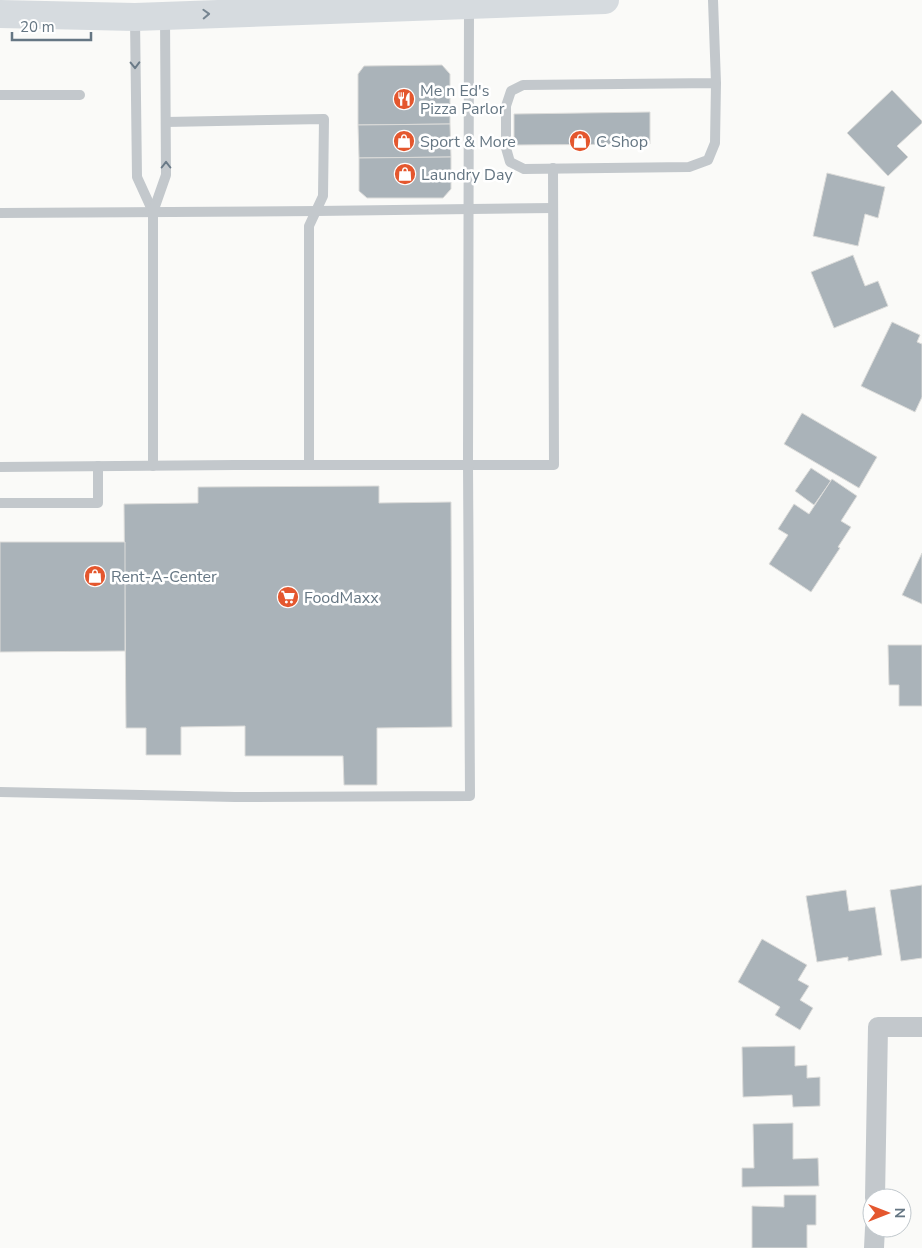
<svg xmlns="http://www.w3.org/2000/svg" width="922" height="1248" viewBox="0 0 922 1248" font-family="'Nunito Sans',sans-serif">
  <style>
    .building { fill: #aab3b9; stroke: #dcdcda }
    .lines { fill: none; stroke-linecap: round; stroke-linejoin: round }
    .lane { stroke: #c3c8cc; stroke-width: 10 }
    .street { stroke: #c3c8cc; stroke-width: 20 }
    .secondary { stroke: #d6dbdf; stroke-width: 28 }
    .oneway { stroke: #768591 }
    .oneway2 { stroke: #6a7a87 }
    .labels { text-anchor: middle; stroke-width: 5; stroke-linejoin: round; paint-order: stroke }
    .poi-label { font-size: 16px; fill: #657683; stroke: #fff; text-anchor: start }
  </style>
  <rect width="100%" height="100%" fill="#fafaf8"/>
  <!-- building -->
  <g class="building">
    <path d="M442,65l8,9v50l-92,1v-51l6,-8z"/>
    <path d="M892,90l30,31v2l-25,23 11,11 -20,19 -41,-43z"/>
    <path d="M650,112v32l-136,1v-31z"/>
    <path d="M450,124l1,33 -92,1 -1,-33z"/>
    <path d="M451,157v32l-8,9h-76l-8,-7v-33z"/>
    <path d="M827,173l58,14 -7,31 -13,-4 -7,32 -45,-10z"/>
    <path d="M853,255l12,31 13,-5 10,25 -54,22 -23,-56z"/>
    <path d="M892,322l28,13 -3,7 5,2v53l-7,15 -54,-26z"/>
    <path d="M802,413l75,44 -18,31 -75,-44z"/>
    <path d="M811,468l20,13 -17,24 -19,-14z"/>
    <path d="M832,479l25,17 -16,25 10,6 -13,20 2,1 -29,44 -42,-28 19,-29 -10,-6 16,-25 15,10z"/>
    <path d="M379,486v17l72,-1 1,225 -75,1v57h-33l-1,-29h-98v-30l-64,1v28h-35v-27h-20l-2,-224 74,-1v-16z"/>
    <path d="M0,542h125v109l-125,1z"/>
    <path d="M922,553v51l-20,-9z"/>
    <path d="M888,645h34v61h-23v-21h-10z"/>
    <path d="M922,885v73l-21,3 -11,-71z"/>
    <path d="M846,890l3,21 26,-4 7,48 -34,6v-4l-31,5 -11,-66z"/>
    <path d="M762,939l45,26 -9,15 11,6 -9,14 13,8 -13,22 -25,-15 5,-8 -42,-25z"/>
    <path d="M795,1046v20l12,-1v13l13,-1v29l-27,1 -1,-12 -49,2 -1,-50z"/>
    <path d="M793,1123v36l25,-1 1,28 -77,1v-19h12l-1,-44z"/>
    <path d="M784,1195h32v30h-9v23h-55v-42l32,1z"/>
  </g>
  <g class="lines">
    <!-- lane -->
    <g class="lane">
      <path d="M713,0l3,83 -1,60 -7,17 -19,7 -165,2 -14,-7 -4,-14v-42l5,-15 12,-6 193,-2"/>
      <path d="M135,19l2,158 16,35"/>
      <path d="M0,95h80"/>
      <path d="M166,122l158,-3 -1,77 -14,30v239"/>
      <path d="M0,213l317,-2 236,-3"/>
      <path d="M153,466v-254l13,-37 -1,-158"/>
      <path d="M0,467l235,-2h319l-1,-297"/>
      <path d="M0,503h98v-37"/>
      <path d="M0,792l235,5 235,-1 -2,-332 1,-459"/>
    </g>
    <!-- street -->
    <g class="street">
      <path d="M875,1198l3,-171h44"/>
      <path d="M874,1248l1,-20"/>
    </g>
    <!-- secondary -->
    <path class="secondary" d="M0,14l135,3 470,-17"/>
  </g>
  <!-- one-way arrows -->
  <defs><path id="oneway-chevron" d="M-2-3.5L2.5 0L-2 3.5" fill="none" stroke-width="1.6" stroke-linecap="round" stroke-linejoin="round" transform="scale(1.25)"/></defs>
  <use class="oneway" href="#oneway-chevron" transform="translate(206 14) rotate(-2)"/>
  <g class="oneway2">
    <use href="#oneway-chevron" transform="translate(135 65) rotate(89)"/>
    <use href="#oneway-chevron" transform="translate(166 165) rotate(-90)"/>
  </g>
  <!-- icons -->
  <defs>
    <g id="restaurant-disc" transform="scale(1.125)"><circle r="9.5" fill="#e4572e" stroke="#fff"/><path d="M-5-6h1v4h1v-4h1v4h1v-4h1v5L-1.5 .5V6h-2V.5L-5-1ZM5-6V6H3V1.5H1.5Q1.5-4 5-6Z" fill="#fff"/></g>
    <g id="shop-disc" transform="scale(1.125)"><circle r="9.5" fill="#e4572e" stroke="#fff"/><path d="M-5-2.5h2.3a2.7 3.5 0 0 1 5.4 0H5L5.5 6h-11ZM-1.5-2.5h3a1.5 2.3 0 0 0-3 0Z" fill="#fff"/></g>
    <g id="supermarket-disc" transform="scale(1.125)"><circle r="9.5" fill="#e4572e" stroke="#fff"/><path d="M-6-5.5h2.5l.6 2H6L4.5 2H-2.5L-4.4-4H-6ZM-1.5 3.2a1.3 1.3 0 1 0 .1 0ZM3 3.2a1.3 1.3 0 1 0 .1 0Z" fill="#fff"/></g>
  </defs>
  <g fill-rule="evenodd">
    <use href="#restaurant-disc" x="404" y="99"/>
    <use href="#shop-disc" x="404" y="141"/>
    <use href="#shop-disc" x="580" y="141"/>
    <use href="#shop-disc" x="405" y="174"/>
    <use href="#shop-disc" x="95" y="576"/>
    <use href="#supermarket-disc" x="288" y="597"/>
  </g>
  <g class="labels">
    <!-- poi labels -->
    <g class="poi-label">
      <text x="420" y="96">Me n Ed's<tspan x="420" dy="18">Pizza Parlor</tspan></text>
      <text x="420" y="147">Sport &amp; More</text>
      <text x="596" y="147">C Shop</text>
      <text x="421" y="180">Laundry Day</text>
      <text x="111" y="582">Rent-A-Center</text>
      <text x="304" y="603">FoodMaxx</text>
    </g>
  </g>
  <!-- north arrow -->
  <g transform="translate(887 1213) rotate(90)"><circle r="24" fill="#ffffff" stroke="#c1c8cd"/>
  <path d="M0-4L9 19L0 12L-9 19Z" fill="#e4572e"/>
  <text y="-8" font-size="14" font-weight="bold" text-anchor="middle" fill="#657683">N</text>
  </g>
  <!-- scale -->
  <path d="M12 32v8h79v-8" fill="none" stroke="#657683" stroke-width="2.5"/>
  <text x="20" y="32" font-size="15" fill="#657683" stroke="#ffffff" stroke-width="4" paint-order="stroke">20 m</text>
</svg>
